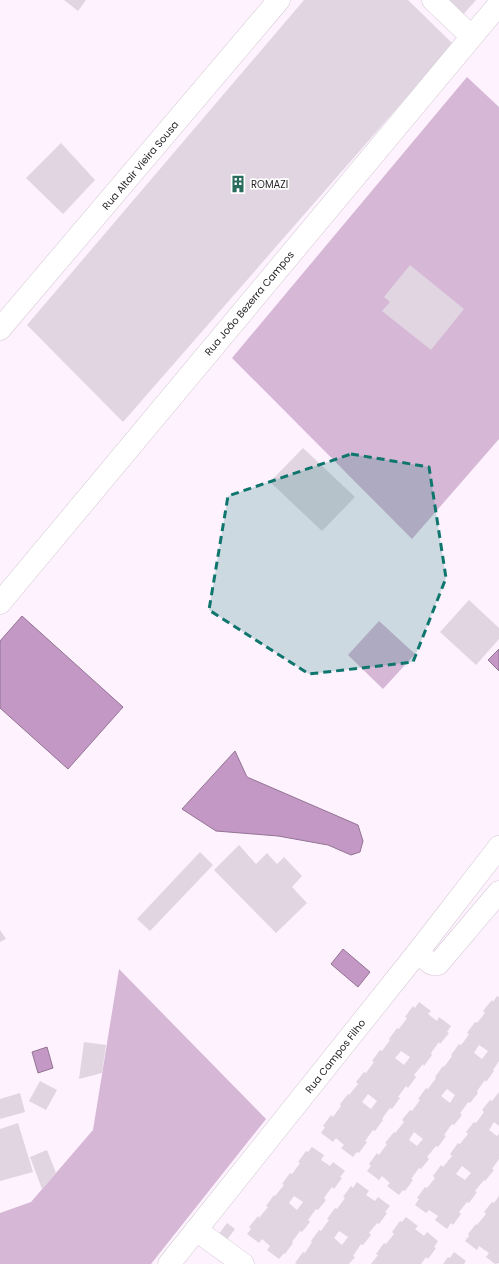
<svg xmlns="http://www.w3.org/2000/svg" width="499" height="1264" viewBox="0 0 499 1264" font-family="Poppins,sans-serif">
  <style>
    .green { fill: #d6b7d6 }
    .water { fill: #c398c4; stroke: #937494 }
    .building { fill: #e0d5e0; fill-rule: evenodd }
    .lines { fill: none; stroke-linecap: round; stroke-linejoin: round }
    .minor-casing { stroke: #d3c8d3; stroke-width: 23 }
    .minor { stroke: #fff; stroke-width: 22 }
    .marked { fill: #0f766e; fill-opacity: 0.2; stroke: #0f766e; stroke-width: 3; stroke-dasharray: 8 5; stroke-linejoin: round }
    .labels { text-anchor: middle; stroke-width: 3.5; stroke-linejoin: round; paint-order: stroke }
    .street-label { font-size: 10px; fill: #231f23; stroke: #fff }
    .poi-label { font-size: 10px; fill: #231f23; stroke: #fff; text-anchor: start }
  </style>
  <rect width="100%" height="100%" fill="#fdf2fd"/>
  <!-- green -->
  <g class="green">
    <path d="M467,77l32,30v332l-87,100 -180,-181z"/>
    <path d="M379,621l36,33 -32,35 -35,-34z"/>
    <path d="M119,969l147,150 -115,145h-151v-51l31,-11 62,-72z"/>
  </g>
  <!-- water -->
  <g class="water">
    <path d="M22,616l101,91 -55,62 -68,-61v-67z"/>
    <path d="M499,649v22l-11,-11z"/>
    <path d="M235,751l12,26 111,48 5,16 -3,11 -9,3 -23,-10 -50,-9 -62,-5 -34,-22z"/>
    <path d="M343,949l27,23 -12,15 -27,-23z"/>
    <path d="M47,1047l6,21 -15,5 -6,-21z"/>
  </g>
  <!-- building -->
  <g class="building">
    <path d="M64,0h22l-8,11z"/>
    <path d="M304,0h104l45,44 -330,378 -96,-97z"/>
    <path d="M439,0h37l-16,18z"/>
    <path d="M61,143l34,37 -32,34 -37,-36z"/>
    <path d="M410,265l54,44 -33,41 -49,-39 8,-9 -6,-5z"/>
    <path d="M303,448l52,49 -33,34 -52,-49z"/>
    <path d="M469,600l30,28v11l-23,26 -36,-33z"/>
    <path d="M239,845l17,19 11,-11 10,11 7,-7 18,19 -10,11 15,16 -31,30 -62,-63z"/>
    <path d="M200,852l13,13 -63,66 -13,-12z"/>
    <path d="M0,930l6,9 -6,3z"/>
    <path d="M497,996l2,1v64l-6,9 1,1 -8,11 -1,-2 -8,11 1,2 -8,10 -2,-1 -4,6 -4,5 2,2 -8,10 -2,-1 -8,11 2,1 -8,11 -2,-1 -9,11 2,2 -8,10 -2,-1 -8,11 2,1 -8,11 -2,-1 -4,5 -12,-9 3,-3 -8,-7 -3,4 -12,-9 4,-5 -2,-2 8,-11 2,2 8,-11 -2,-1 9,-11 1,1 5,-6 4,-5 -2,-2 8,-10 2,1 8,-11 -2,-1 8,-11 2,1 8,-11 -1,-1 8,-11 1,1 8,-11 -1,-1 8,-11 2,1 4,-5 4,-6 -2,-1 8,-11 2,1 8,-10 -2,-2 9,-11 1,2zM479,1045l9,6 -6,8 -8,-6zM447,1089l8,6 -5,8 -9,-7zM414,1132l9,7 -6,7 -8,-6z"/>
    <path d="M419,1002l12,9 -3,3 9,7 2,-4 12,9 -4,6 2,1 -9,11 -1,-2 -8,11 1,2 -8,11 -1,-2 -9,11 2,2 -8,11 -2,-2 -8,11 2,1 -8,11 -2,-1 -4,5 -4,6 1,1 -8,11 -2,-1 -8,11 2,1 -8,11 -2,-1 -4,5 -12,-9 3,-3 -8,-7 -3,4 -12,-9 4,-6 -2,-1 8,-11 2,2 8,-11 -1,-2 8,-10 1,1 9,-11 -2,-2 8,-10 2,1 8,-11 -2,-1 8,-11 2,1 8,-11 -1,-1 8,-11 2,1 8,-11 -2,-1 8,-11 2,2zM401,1051l9,6 -6,8 -9,-7zM368,1094l9,7 -6,8 -9,-7z"/>
    <path d="M84,1042l22,3 -4,28 -23,6z"/>
    <path d="M40,1081l17,9 -11,20 -17,-9z"/>
    <path d="M499,1092v34l-5,-4 -5,8 8,6 2,-2v25l-7,10 2,1 -9,11 -1,-1 -9,11 2,1 -8,11 -2,-1 -8,10 2,2 -8,11 -2,-2 -4,6 -12,-9 3,-4 -9,-6 -3,3 -11,-8 4,-6 -2,-1 8,-11 2,1 8,-10 -2,-2 8,-11 2,2 9,-11 -2,-2 8,-11 2,1 8,-10 -2,-2 8,-10 2,1 8,-11 -2,-2 8,-10 2,1zM462,1166l9,7 -6,7 -9,-6z"/>
    <path d="M20,1093l5,19 -25,7v-20z"/>
    <path d="M18,1123l15,49 -33,9v-52z"/>
    <path d="M312,1147l12,8 -3,5 9,6 3,-4 12,9 -5,6 2,1 -8,11 -2,-2 -8,11 2,2 -8,10 -2,-1 -8,11 2,2 -8,10 -2,-1 -8,11 1,1 -8,11 -1,-1 -5,6 -12,-9 3,-4 -8,-7 -3,4 -12,-9 4,-5 -2,-2 9,-11 1,2 9,-11 -2,-1 8,-11 1,1 9,-11 -2,-1 8,-11 2,1 8,-11 -2,-1 8,-11 2,1zM294,1196l9,6 -6,8 -8,-7z"/>
    <path d="M47,1150l9,23 -14,16 -12,-32z"/>
    <path d="M357,1182l12,9 -3,4 9,6 3,-4 12,9 -5,6 2,1 -8,11 -2,-1 -8,10 2,2 -8,10 -2,-1 -8,12 2,1 -6,7h-52l-2,-1 8,-11 2,1 7,-11 -1,-1 8,-11 2,1 8,-11 -2,-1 8,-11 2,1 8,-11 -2,-1 8,-11 2,2zM339,1231l9,6 -6,8 -8,-7z"/>
    <path d="M499,1196v67l-4,1 -9,-7 3,-4 -10,-7 -2,4 -12,-9 4,-5 -1,-2 8,-10 1,1 9,-11 -2,-2 8,-10 2,1z"/>
    <path d="M406,1217l12,9 -3,3 9,7 3,-4 11,9 -4,6 2,1 -8,11 -2,-2 -5,7h-50l7,-9 -2,-1 8,-11 2,1 8,-10 -2,-2 8,-11 2,1z"/>
    <path d="M227,1223l8,6 -9,12 -8,-6z"/>
    <path d="M454,1252l12,9 -2,3h-21l5,-7 2,1z"/>
  </g>
  <g class="lines">
    <!-- minor casing -->
    <g class="minor-casing">
      <g id="minor">
        <path d="M433,0l38,36"/>
        <path d="M0,329l279,-329"/>
        <path d="M0,603l499,-599"/>
        <path d="M417,953l15,11h6l61,-72"/>
        <path d="M196,1230l47,34"/>
        <path d="M169,1264l248,-311 82,-106"/>
      </g>
    </g>
    <!-- minor -->
    <use href="#minor" class="minor"/>
  </g>
  <!-- marked area -->
  <path class="marked" d="M351,454l78,13 17,111 -33,84 -104,12 -100,-64 19,-114z"/>
  <!-- icons -->
  <defs>
    <g id="building-bare" transform="scale(1.38)"><path d="M-4-6H4V6H1V3H-1V6H-4ZM-2.5-4.3h1.7v1.8h-1.7ZM.8-4.3h1.7v1.8H.8ZM-2.5-1h1.7V.8h-1.7ZM.8-1h1.7V.8H.8Z" fill="#296c5d" stroke="#fff" stroke-width="2.5" paint-order="stroke"/></g>
  </defs>
  <g fill-rule="evenodd">
    <use href="#building-bare" x="238" y="184"/>
  </g>
  <g class="labels">
    <!-- street labels -->
    <g class="street-label">
      <text transform="translate(140 165) rotate(-50)" y="4">Rua Altair Vieira Sousa</text>
      <text transform="translate(249 303) rotate(-50)" y="4">Rua João Bezerra Campos</text>
      <text transform="translate(335 1056) rotate(-52)" y="4">Rua Campos Filho</text>
    </g>
    <!-- poi labels -->
    <g class="poi-label">
      <text x="251" y="188">ROMAZI</text>
    </g>
  </g>
</svg>
